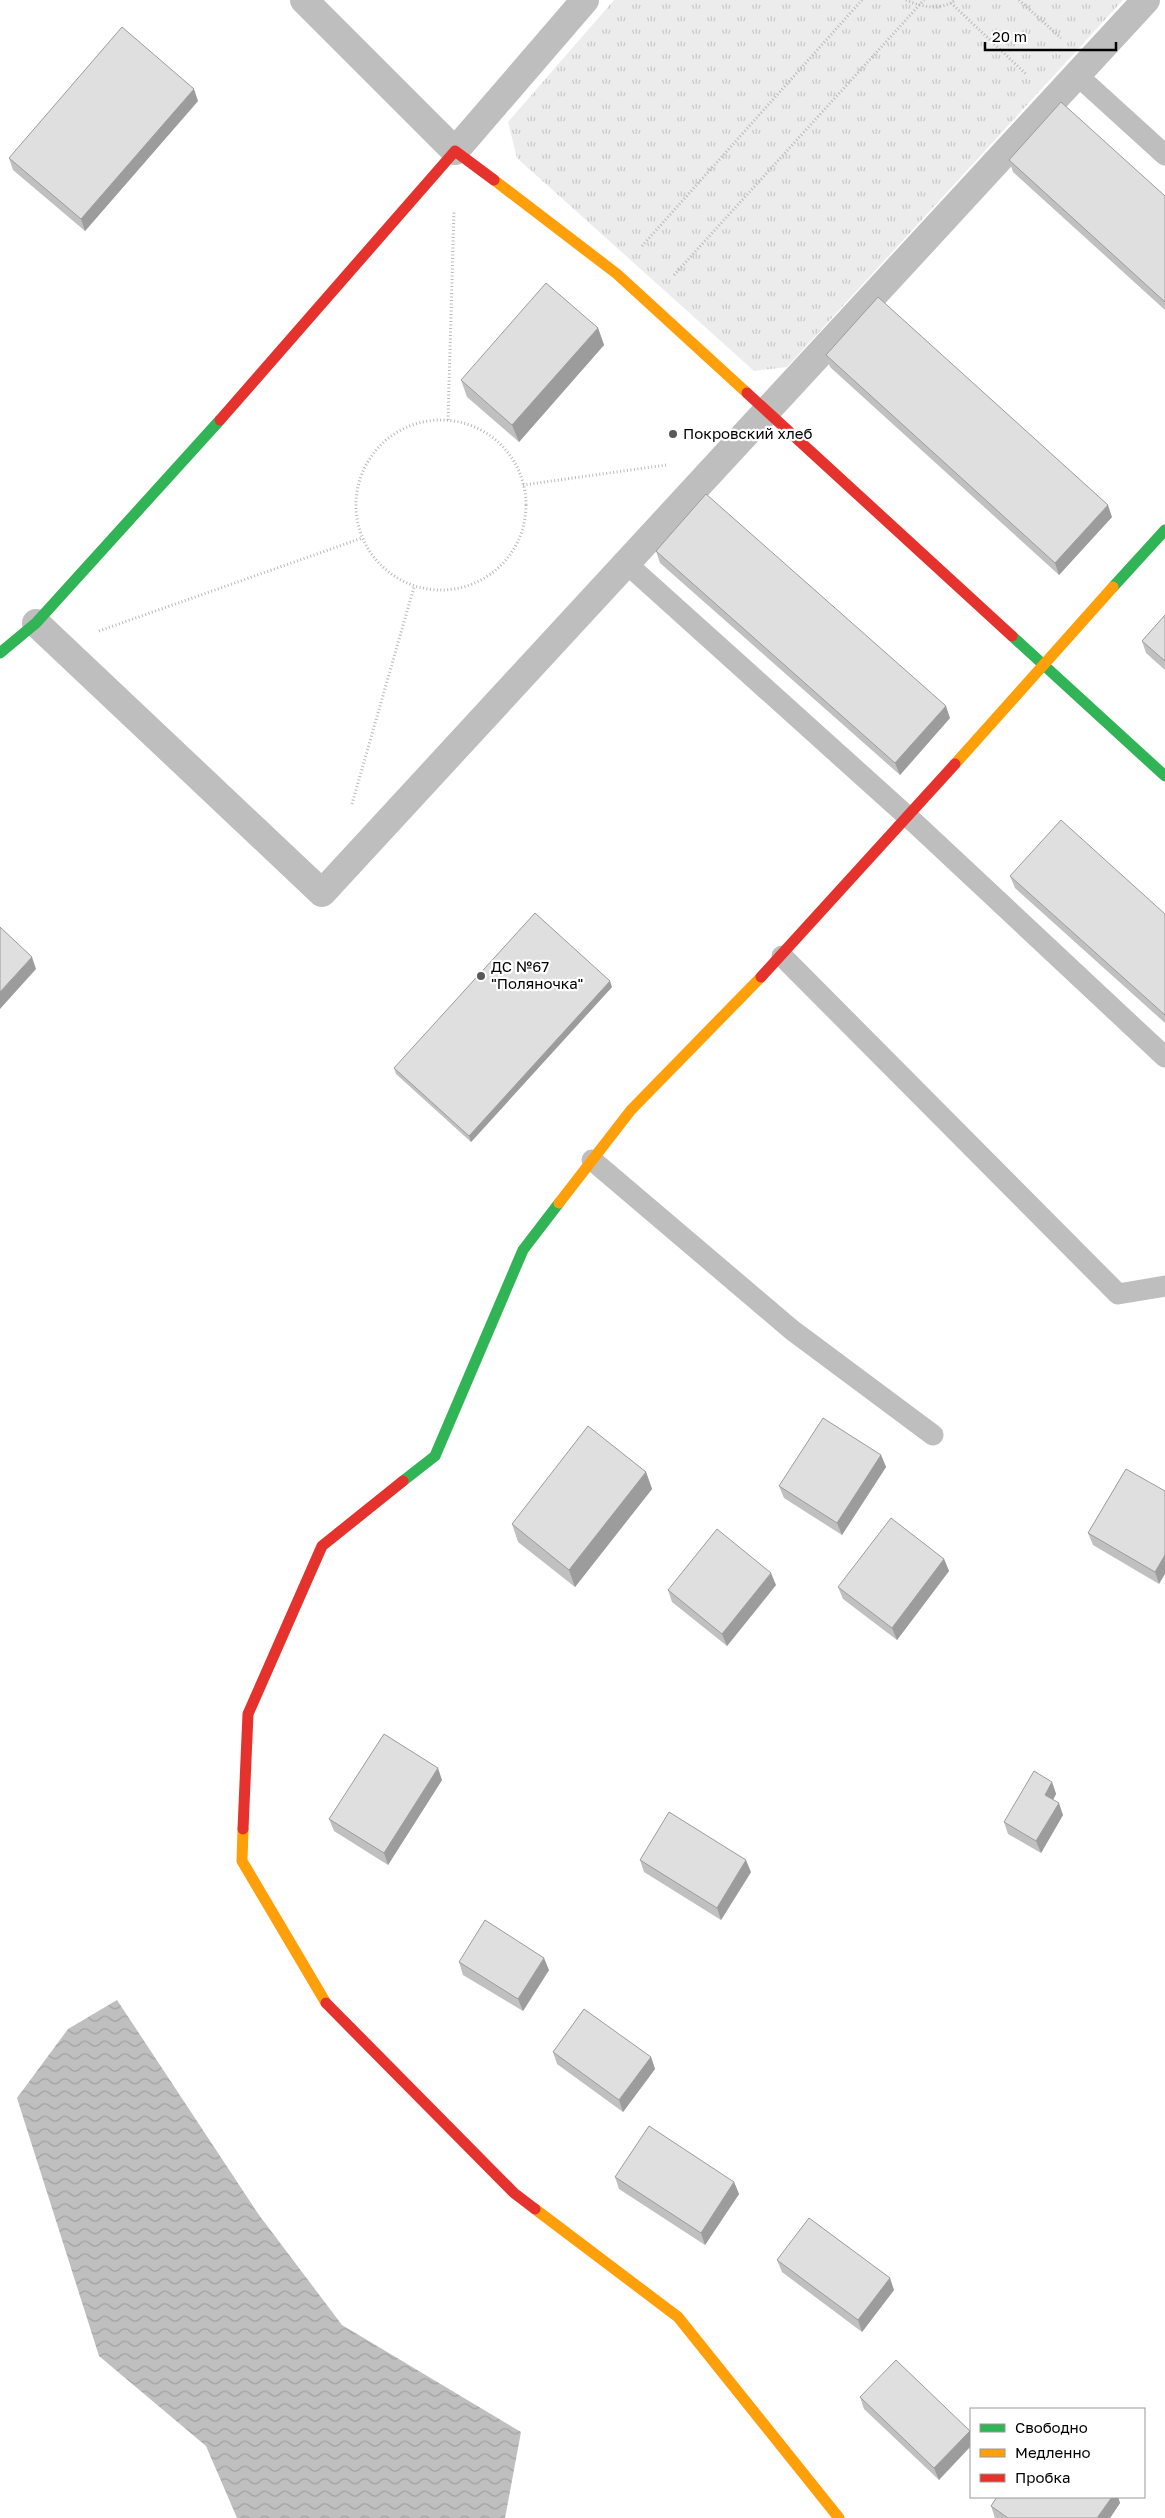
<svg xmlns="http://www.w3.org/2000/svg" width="1165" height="2518" viewBox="0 0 1165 2518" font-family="'Golos Text',sans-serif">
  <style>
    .grass { fill: url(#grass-tufts) }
    .water { fill: url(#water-waves) }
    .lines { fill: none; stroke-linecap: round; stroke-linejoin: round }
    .path { stroke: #b9b9b9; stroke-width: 3; stroke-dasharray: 1 2.5; stroke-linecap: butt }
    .lane { stroke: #bebebe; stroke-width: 21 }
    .street { stroke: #bebebe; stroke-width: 28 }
    .fast { stroke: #30b455; stroke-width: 11 }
    .slow { stroke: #ff9f0a; stroke-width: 11 }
    .jam { stroke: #e5322d; stroke-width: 11 }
    .wall { fill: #c0c0c0 }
    .shaded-wall { fill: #9c9c9c }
    .building { fill: #dfdfdf; stroke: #9c9c9c }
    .poi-dot { fill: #595959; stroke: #fff; stroke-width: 2 }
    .labels { text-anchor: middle; stroke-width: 4.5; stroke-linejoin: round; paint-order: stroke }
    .poi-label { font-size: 15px; fill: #000; stroke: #fff; text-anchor: start }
  </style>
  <defs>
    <pattern id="grass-tufts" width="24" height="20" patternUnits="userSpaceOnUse" patternTransform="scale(1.25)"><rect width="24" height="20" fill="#ececec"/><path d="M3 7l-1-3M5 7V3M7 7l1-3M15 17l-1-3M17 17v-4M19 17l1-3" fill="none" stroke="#c9c9c9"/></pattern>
    <pattern id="water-waves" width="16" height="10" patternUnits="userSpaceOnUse" patternTransform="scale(1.25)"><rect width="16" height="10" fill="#bfbfbf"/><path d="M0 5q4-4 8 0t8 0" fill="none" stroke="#a2a2a2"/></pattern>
  </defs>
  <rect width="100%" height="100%" fill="#fff"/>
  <!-- grass -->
  <path class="grass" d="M614,0h509l-336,367 -33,4 -237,-213 -9,-36z"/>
  <!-- water -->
  <path class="water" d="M117,2000l142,215 83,110 179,107 -16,86h-268l-31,-72 -107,-90 -82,-258 51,-69z"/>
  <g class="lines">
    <!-- path -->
    <g class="path">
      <path d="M906,0c15,7 35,11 49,0"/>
      <path d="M1019,0l42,38"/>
      <path d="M951,3l76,72"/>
      <path d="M642,246l220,-246"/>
      <path d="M674,275l250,-275"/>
      <circle cx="441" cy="505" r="85"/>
      <path d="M448,420l6,-209"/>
      <path d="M523,485l143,-20"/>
      <path d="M99,631l263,-93"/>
      <path d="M352,804l62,-217"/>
    </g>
    <!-- lane -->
    <g class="lane">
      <path d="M1077,75l88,80"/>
      <path d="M626,563l291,262 248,232"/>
      <path d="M782,956l336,338 47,-8"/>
      <path d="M592,1160l200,170 141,105"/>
    </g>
    <!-- street -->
    <g class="street">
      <path d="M304,0l151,151 130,-151"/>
      <path d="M36,623l286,270 824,-893"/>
    </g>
    <!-- fast -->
    <g class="fast">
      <path d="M1113,587l52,-57"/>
      <path d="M1012,636l153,140"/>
      <path d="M0,653l36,-30 184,-203"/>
      <path d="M403,1481l32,-25 88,-206 36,-47"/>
    </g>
    <!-- slow -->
    <g class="slow">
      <path d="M494,180l123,94 130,119"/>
      <path d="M955,764l158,-177"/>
      <path d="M559,1203l72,-93 130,-133"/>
      <path d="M243,1829l-1,32 84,142"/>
      <path d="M535,2209l143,108 161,201"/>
    </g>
    <!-- jam -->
    <g class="jam">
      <path d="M747,393l265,243"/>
      <path d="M220,420l235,-269 39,29"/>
      <path d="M761,977l194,-213"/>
      <path d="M243,1829l5,-115 74,-168 81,-65"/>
      <path d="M326,2003l188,190 21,16"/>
    </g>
  </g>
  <!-- wall -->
  <g class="wall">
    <path d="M198,101l-113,130 -72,-61 -4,-12z"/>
    <path d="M1009,160l156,36v114l-152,-138z"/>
    <path d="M598,328l6,17 -85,97 -52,-45 -6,-17z"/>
    <path d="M826,355l286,162 -53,58 -229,-208z"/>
    <path d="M656,551l294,167 -50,57 -240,-212z"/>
    <path d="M1165,615v55l-19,-17 -4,-12z"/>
    <path d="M1010,876l155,38v109l-150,-135z"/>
    <path d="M612,987l-141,155 -75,-68 -2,-6z"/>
    <path d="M881,1455l5,12 -44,68 -58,-37 -5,-12z"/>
    <path d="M1126,1469l33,115 -66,-39 -5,-12z"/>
    <path d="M646,1472l6,17 -77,98 -57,-45 -6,-18z"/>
    <path d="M944,1559l5,12 -52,69 -54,-41 -5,-12z"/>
    <path d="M776,1585l-49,61 -55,-44 -4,-12z"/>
    <path d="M442,1780l-54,85 -54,-34 -5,-12z"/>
    <path d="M1052,1782l4,12 -3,6 10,15 -22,38 -33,-19 -4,-12z"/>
    <path d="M640,1860l111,12 -30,48 -77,-48z"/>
    <path d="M459,1962l90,8 -26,41 -60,-36z"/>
    <path d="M553,2052l98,5 4,12 -32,43 -66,-48z"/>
    <path d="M615,2177l119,5 5,12 -34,51 -86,-56z"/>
    <path d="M777,2260l117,30 -32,42 -80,-60z"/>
    <path d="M860,2397l110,34 -31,49 -75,-71z"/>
    <path d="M997,2497h121l2,6 -10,15h-115l-4,-12z"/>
  </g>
  <!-- shaded-wall -->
  <g class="shaded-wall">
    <path d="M194,89l4,12 -113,130 -4,-12z"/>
    <path d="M598,328l6,17 -85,97 -7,-17z"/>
    <path d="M1108,505l4,12 -53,58 -4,-12z"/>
    <path d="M946,706l4,12 -50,57 -5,-12z"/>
    <path d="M32,957l4,12 -36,40v-17z"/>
    <path d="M610,981l2,6 -141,155 -2,-6z"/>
    <path d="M881,1455l5,12 -44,68 -5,-12z"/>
    <path d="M646,1472l6,17 -77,98 -6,-17z"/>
    <path d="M1165,1555v19l-6,10 -4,-12z"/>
    <path d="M944,1559l5,12 -52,69 -5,-12z"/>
    <path d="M771,1573l5,12 -49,61 -5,-12z"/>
    <path d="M438,1768l4,12 -54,85 -4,-12z"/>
    <path d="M1052,1782l4,12 -7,13 -4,-12z"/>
    <path d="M1059,1803l4,12 -22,38 -5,-12z"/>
    <path d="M746,1860l5,12 -30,48 -4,-12z"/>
    <path d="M544,1958l5,12 -26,41 -5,-12z"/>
    <path d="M651,2057l4,12 -32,43 -4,-12z"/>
    <path d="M734,2182l5,12 -34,51 -4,-12z"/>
    <path d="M890,2278l4,12 -32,42 -4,-12z"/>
    <path d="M970,2431l1,3v12l-32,34 -5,-12z"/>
    <path d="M1112,2497h6l2,6 -10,15h-13z"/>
  </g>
  <!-- building -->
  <g class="building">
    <path d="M122,27l72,62 -113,130 -72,-61z"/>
    <path d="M1061,102l104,94v106l-156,-142z"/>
    <path d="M546,283l52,45 -86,97 -51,-45z"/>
    <path d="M878,297l230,208 -53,58 -229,-208z"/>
    <path d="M706,494l240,212 -51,57 -239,-212z"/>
    <path d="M1165,615v46l-23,-20z"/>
    <path d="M1061,820l104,94v101l-155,-139z"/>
    <path d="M535,913l75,68 -141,155 -75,-68z"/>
    <path d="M0,927l32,30 -32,35z"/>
    <path d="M823,1418l58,37 -44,68 -58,-37z"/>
    <path d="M588,1426l58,46 -77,98 -57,-46z"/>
    <path d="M1126,1469l39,22v64l-10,17 -67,-39z"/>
    <path d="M891,1518l53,41 -52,69 -54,-41z"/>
    <path d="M717,1529l54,44 -49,61 -54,-44z"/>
    <path d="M384,1734l54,34 -54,85 -55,-34z"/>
    <path d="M1034,1771l18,11 -7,13 14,8 -23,38 -32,-19z"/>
    <path d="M669,1812l77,48 -29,48 -77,-48z"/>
    <path d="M485,1920l59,38 -26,41 -59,-37z"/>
    <path d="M584,2009l67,48 -32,43 -66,-48z"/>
    <path d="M649,2126l85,56 -33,51 -86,-56z"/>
    <path d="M809,2218l81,60 -32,42 -81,-60z"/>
    <path d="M896,2360l74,71 -36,37 -74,-71z"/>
    <path d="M997,2497h115l-15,21h-89l-17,-12z"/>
  </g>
  <!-- markers -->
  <g class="poi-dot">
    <circle cx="673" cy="434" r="5"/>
    <circle cx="481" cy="976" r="5"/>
  </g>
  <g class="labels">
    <!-- poi labels -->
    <g class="poi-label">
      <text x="683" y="439">Покровский хлеб</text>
      <text x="491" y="972">ДС №67<tspan x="491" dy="17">"Поляночка"</tspan></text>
    </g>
  </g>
  <!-- legend -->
  <rect x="970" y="2408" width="175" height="90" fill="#ffffff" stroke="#999999"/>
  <rect x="980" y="2424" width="25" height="8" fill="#30b455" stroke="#999999"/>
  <text x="1015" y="2433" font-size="15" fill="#000000">Свободно</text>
  <rect x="980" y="2449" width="25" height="8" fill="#ff9f0a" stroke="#999999"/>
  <text x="1015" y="2458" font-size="15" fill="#000000">Медленно</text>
  <rect x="980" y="2474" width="25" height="8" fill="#e5322d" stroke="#999999"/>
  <text x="1015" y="2483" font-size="15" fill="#000000">Пробка</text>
  <!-- scale -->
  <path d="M985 42v8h131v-8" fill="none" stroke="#000000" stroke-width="2.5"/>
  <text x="992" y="42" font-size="15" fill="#000000" stroke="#ffffff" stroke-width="4" paint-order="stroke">20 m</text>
</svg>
